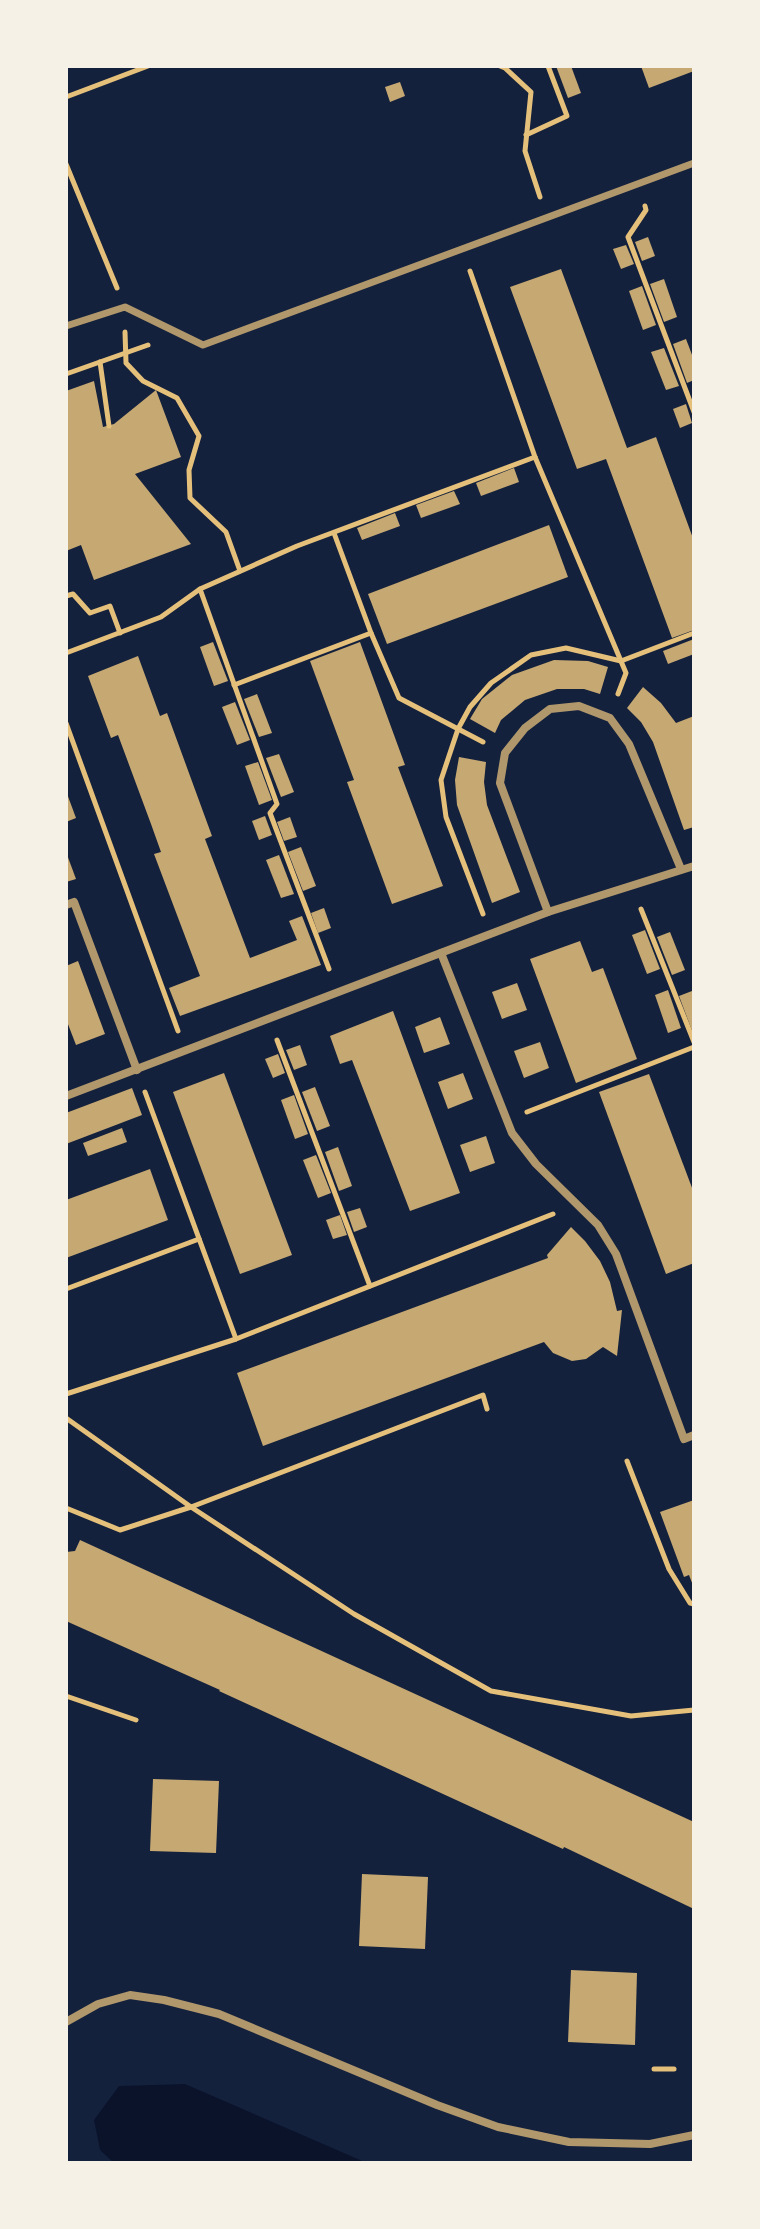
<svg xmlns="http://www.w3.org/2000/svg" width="760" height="2229" viewBox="0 0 760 2229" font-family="'Libre Baskerville',serif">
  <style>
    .water { fill: #0b132b }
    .building { fill: #c6a872 }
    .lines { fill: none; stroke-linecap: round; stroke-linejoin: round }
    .path { stroke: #e5c07b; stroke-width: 5 }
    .pedestrian { stroke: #b1986c; stroke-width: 7 }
    .minor { stroke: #b1986c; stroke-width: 8 }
  </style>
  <rect width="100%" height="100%" fill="#14213d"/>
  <!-- water -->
  <path class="water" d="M185,2084l182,79h-253l-14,-13 -6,-30 25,-34z"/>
  <!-- building -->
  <g class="building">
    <path d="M556,66h15l10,27 -13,5z"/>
    <path d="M641,66h53v5l-45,17z"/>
    <path d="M400,82l5,14 -15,6 -5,-15z"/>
    <path d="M648,237l7,19 -13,5 -7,-19z"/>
    <path d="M626,245l8,19 -13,5 -8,-20z"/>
    <path d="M561,269l66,179 29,-11 38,104v89l-22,8 -66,-179 -29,10 -67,-182z"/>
    <path d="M664,279l13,38 -13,5 -14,-38z"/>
    <path d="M642,286l14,39 -13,5 -14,-39z"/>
    <path d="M686,339l8,21v20l-7,3 -14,-39z"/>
    <path d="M664,348l15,38 -13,4 -15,-38z"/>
    <path d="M94,381l9,46 11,-3 42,-34 25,67 -46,17 56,70 -97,36 -13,-35 -15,6v-160z"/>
    <path d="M686,404l6,19 -12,5 -7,-19z"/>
    <path d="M514,468l5,14 -38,14 -5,-13z"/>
    <path d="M454,491l6,13 -39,14 -5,-13z"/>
    <path d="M395,513l5,13 -38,14 -5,-12z"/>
    <path d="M549,525l19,52 -181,67 -19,-50z"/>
    <path d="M694,639v15l-26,10 -5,-13z"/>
    <path d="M213,642l15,39 -14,5 -14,-39z"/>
    <path d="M360,642l45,123 -7,2 45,119 -51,18 -45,-122 7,-2 -44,-119z"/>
    <path d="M138,656l22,60 7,-3 45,123 -7,3 45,119 47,-18 -8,-19 13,-5 19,49 -141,51 -11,-28 31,-12 -46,-122 7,-2 -10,-28 -33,-89 -7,3 -23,-62z"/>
    <path d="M554,660l34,1 20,6 -8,27 -16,-5h-27l-32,11 -24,20 -6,13 -25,-14 12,-20 30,-24z"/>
    <path d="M643,687l18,16 15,20 18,-7v111l-10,3 -31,-88 -12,-20 -14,-14z"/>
    <path d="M257,694l15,39 -13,4 -15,-38z"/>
    <path d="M235,702l15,38 -13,5 -15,-38z"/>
    <path d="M279,754l15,38 -13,5 -15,-39z"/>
    <path d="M459,757l27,5 -2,20 3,23 33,87 -28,11 -35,-98 -2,-25z"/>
    <path d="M258,762l14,38 -13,5 -14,-39z"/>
    <path d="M66,791l10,27 -10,4z"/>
    <path d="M265,816l7,19 -13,5 -7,-19z"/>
    <path d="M290,817l7,20 -13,4 -7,-19z"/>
    <path d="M301,847l15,39 -13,5 -15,-39z"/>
    <path d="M66,852l10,27 -10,3z"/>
    <path d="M279,855l15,39 -13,4 -15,-38z"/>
    <path d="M324,908l7,20 -13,5 -7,-20z"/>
    <path d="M645,930l15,39 -13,5 -15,-39z"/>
    <path d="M670,932l15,38 -13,5 -15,-38z"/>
    <path d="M580,941l12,31 11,-4 34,91 -61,24 -46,-124z"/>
    <path d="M78,961l27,73 -29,11 -10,-26v-53z"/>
    <path d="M517,983l10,27 -25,9 -10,-27z"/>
    <path d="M668,990l13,38 -13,5 -13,-38z"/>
    <path d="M692,991l2,5v40l-15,-40z"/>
    <path d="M393,1011l67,182 -50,18 -58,-151 -12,4 -10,-28z"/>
    <path d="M440,1017l10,27 -26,9 -9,-26z"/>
    <path d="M540,1042l9,26 -25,10 -10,-27z"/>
    <path d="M300,1045l7,20 -13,5 -8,-20z"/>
    <path d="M278,1054l7,19 -12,5 -8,-19z"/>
    <path d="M224,1073l68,182 -52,19 -67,-182z"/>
    <path d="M463,1073l10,26 -25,10 -10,-27z"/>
    <path d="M649,1074l45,119v70l-28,11 -67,-182z"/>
    <path d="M315,1087l15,39 -13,5 -15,-39z"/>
    <path d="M132,1088l10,27 -76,29v-31z"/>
    <path d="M294,1095l14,39 -13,5 -14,-39z"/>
    <path d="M122,1128l5,14 -39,14 -5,-13z"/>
    <path d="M486,1136l9,27 -25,9 -10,-27z"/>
    <path d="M338,1147l14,39 -13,5 -14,-39z"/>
    <path d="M316,1155l15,38 -13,5 -15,-38z"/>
    <path d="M150,1169l18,51 -102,38v-58z"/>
    <path d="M360,1208l7,19 -13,5 -7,-20z"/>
    <path d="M340,1215l7,20 -14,4 -7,-19z"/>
    <path d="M571,1227l14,14 15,20 10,21 7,29 5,-1 -5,46 -14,-9 -17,12 -14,2 -19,-8 -9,-11 -281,104 -26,-73 311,-115 -1,-3z"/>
    <path d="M694,1500v88l-5,-13 -5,2 -24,-65z"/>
    <path d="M80,1540l614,282v87l-130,-62 -1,2 -133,-61 -211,-97 1,-1 -154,-69v-69l9,-1z"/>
    <path d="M153,1779l66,2 -3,72 -66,-2z"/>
    <path d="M362,1874l66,3 -3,72 -66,-3z"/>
    <path d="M571,1970l66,3 -2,72 -67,-3z"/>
  </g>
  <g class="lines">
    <!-- path -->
    <g class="path">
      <path d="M500,66l5,2 26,24 -6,59 15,46"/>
      <path d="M66,97l82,-31"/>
      <path d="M526,135l41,-19 -19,-50"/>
      <path d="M66,164l51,124"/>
      <path d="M645,206l1,4 -18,27 66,175"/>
      <path d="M470,271l65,186 91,216 -8,21"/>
      <path d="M125,332l1,31 17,18 34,17 22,38 -10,34 1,28 36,34 14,39"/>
      <path d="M100,362l9,64"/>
      <path d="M66,374l82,-29"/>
      <path d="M200,589l77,215 -7,9 59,156"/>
      <path d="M66,596l7,-2 17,19 20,-7 10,27"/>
      <path d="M371,633l28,65 84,44"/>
      <path d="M66,653l95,-36 39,-28 97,-43 238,-89"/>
      <path d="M234,685l137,-52 -37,-100"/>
      <path d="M66,723l112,308"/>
      <path d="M641,909l53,133"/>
      <path d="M483,914l-37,-97 -5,-37 17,-51 12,-22 21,-24 40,-28 35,-7 55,13 73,-28"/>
      <path d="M277,1040l93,246"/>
      <path d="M145,1092l91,247"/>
      <path d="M527,1112l167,-65"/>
      <path d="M66,1289l133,-50"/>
      <path d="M66,1394l170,-55 317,-125"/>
      <path d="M66,1418l125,89 163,107 137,77 140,25 63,-6"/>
      <path d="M627,1461l42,108 21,34 4,1"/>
      <path d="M66,1508l54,22 71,-23 292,-112 4,14"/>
      <path d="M66,1696l70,24"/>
      <path d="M654,2069h20"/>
    </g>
    <!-- pedestrian -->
    <path class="pedestrian" d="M66,326l59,-19 78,38 491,-182"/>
    <!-- minor -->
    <g class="minor">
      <path d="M66,905l8,-3 63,168"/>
      <path d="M548,912l-48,-129 5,-30 20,-25 25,-19 29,-3 31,12 19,26 52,125"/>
      <path d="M441,953l71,180 24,31 62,61 18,29 68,185 10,-4"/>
      <path d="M66,1096l482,-184 146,-46"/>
      <path d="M66,2022l32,-18 32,-9 34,5 55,14 218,91 61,22 71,15 81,2 44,-9"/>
    </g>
  </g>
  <!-- border -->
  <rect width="760" height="2229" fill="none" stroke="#f6f1e7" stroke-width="136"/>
</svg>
